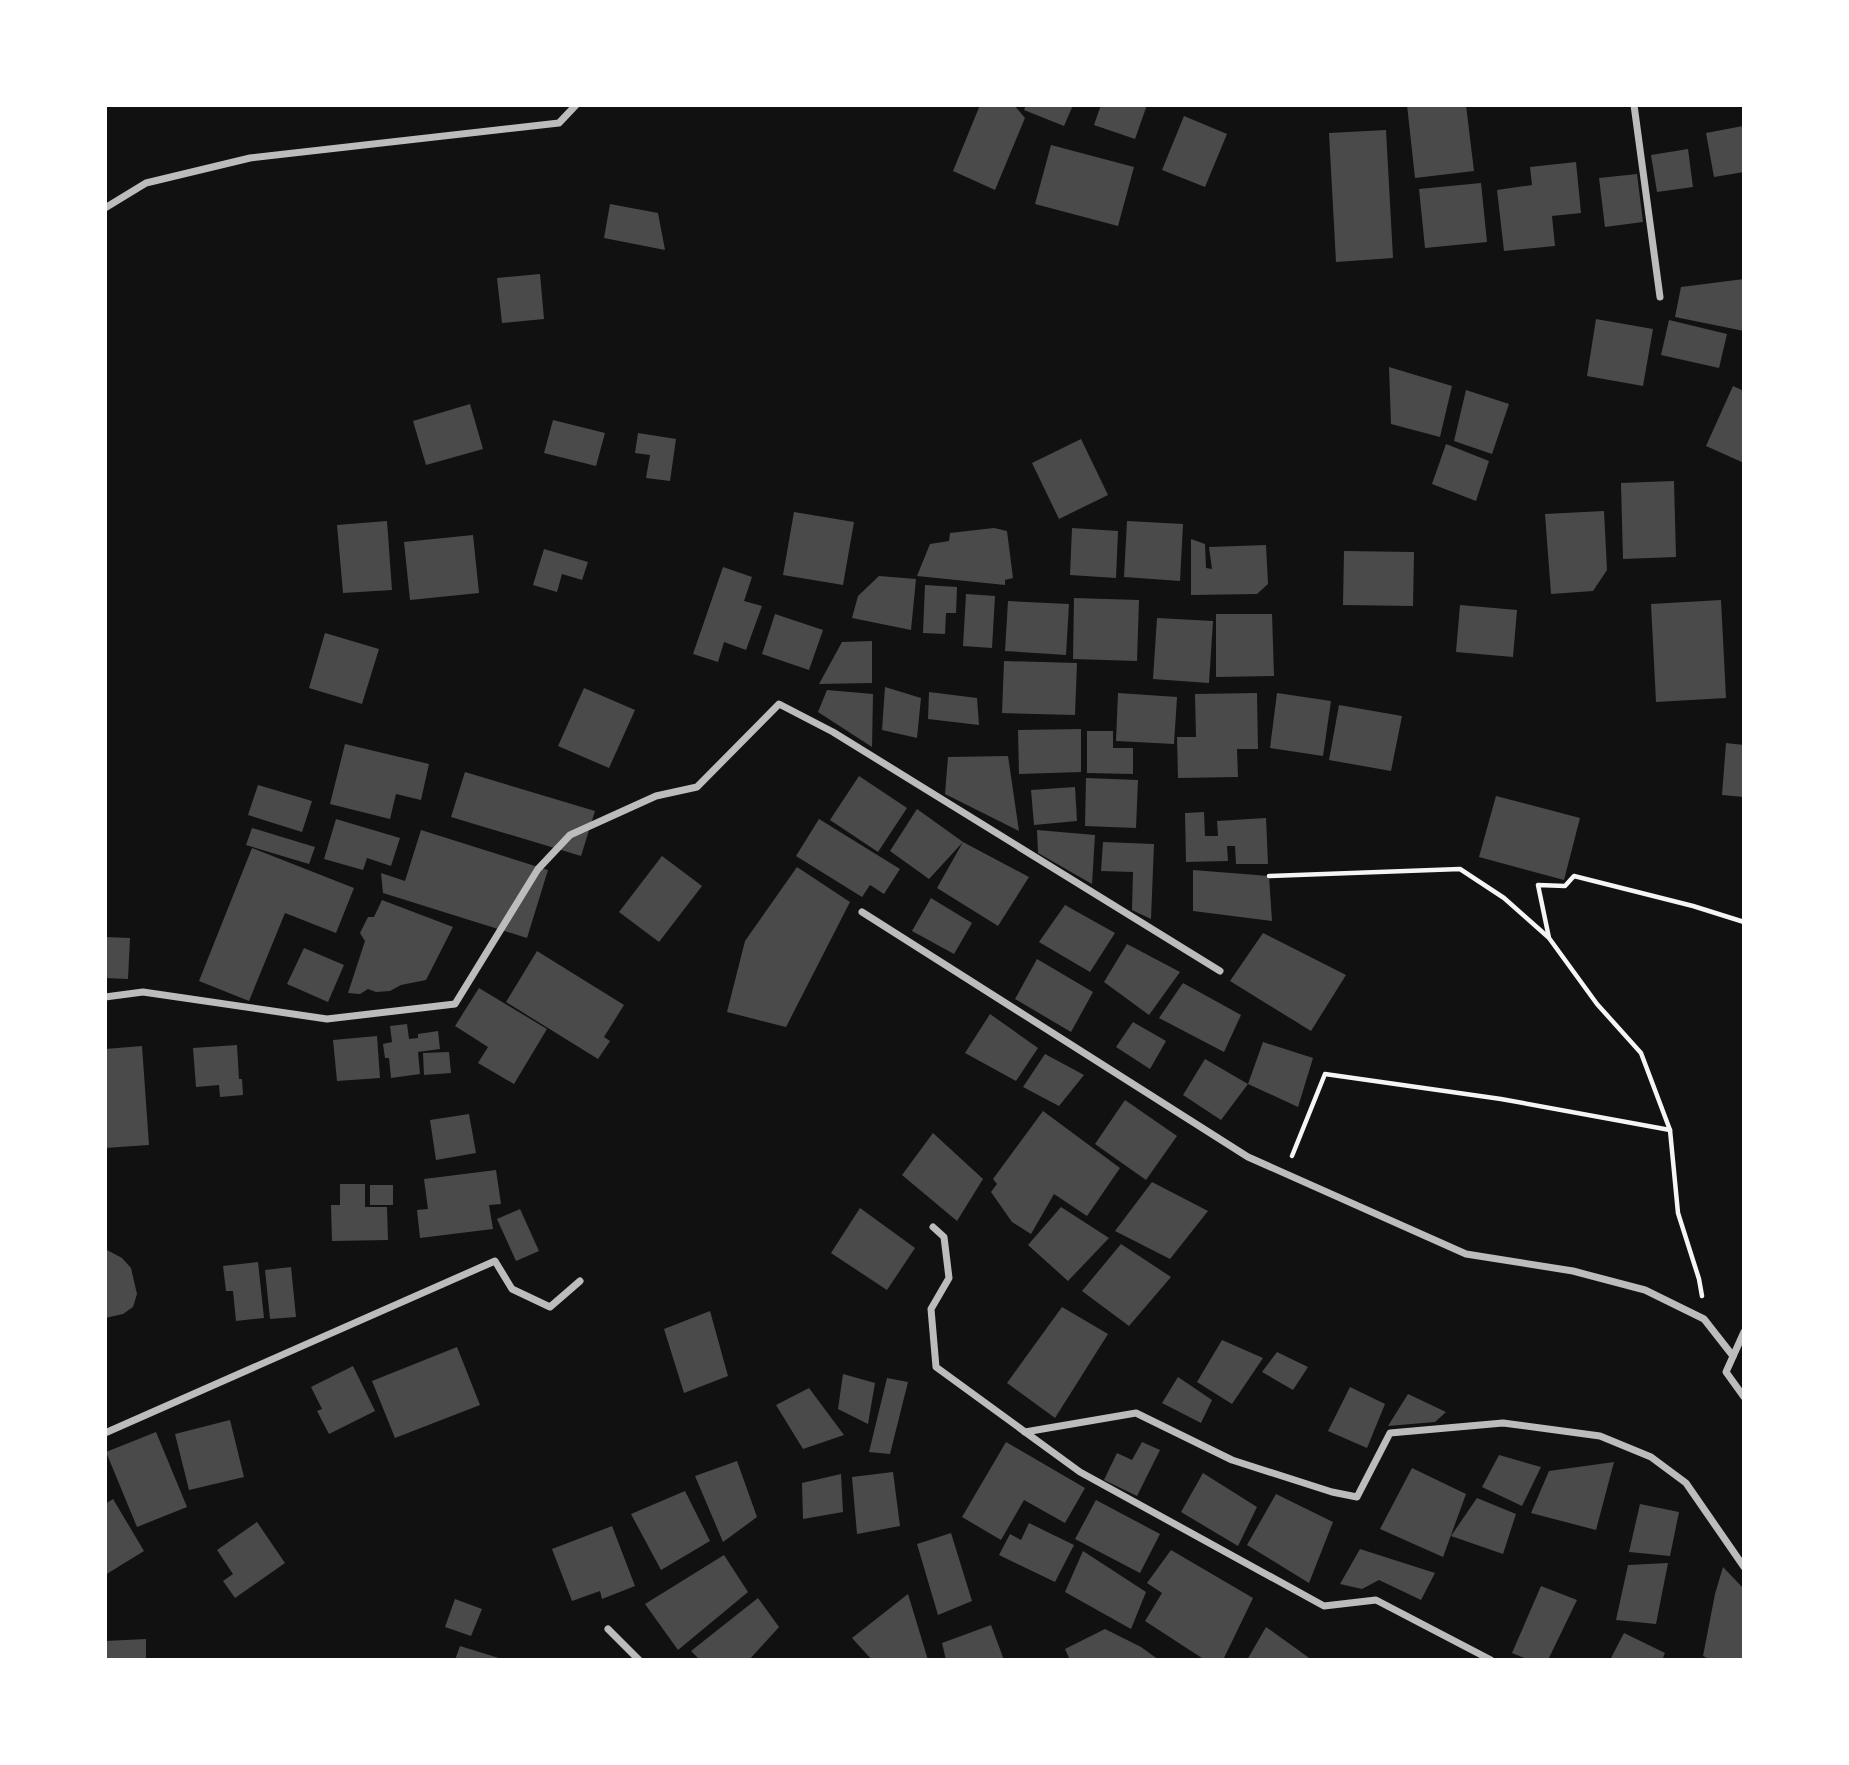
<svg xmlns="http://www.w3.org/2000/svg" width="1849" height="1765" viewBox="0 0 1849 1765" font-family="Jost,sans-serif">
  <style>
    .building { fill: #4a4a4a }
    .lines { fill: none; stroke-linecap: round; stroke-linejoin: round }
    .path { stroke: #f5f5f5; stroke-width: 4.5 }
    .minor { stroke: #bcbcbc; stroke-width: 7 }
  </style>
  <rect width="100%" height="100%" fill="#111"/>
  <!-- building -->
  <g class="building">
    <path d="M980,105h34l11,13 -30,72 -42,-19z"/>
    <path d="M1026,105h47l-9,21 -40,-16z"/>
    <path d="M1101,105h46l-12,34 -41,-14z"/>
    <path d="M1407,105h59l8,66 -59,7z"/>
    <path d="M1184,116l43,18 -22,53 -43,-17z"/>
    <path d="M1743,126l1,46 -30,5 -8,-44z"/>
    <path d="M1386,130l7,128 -57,4 -7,-129z"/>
    <path d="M1051,145l83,22 -16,59 -83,-22z"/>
    <path d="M1688,149l5,38 -36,5 -6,-37z"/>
    <path d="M1576,162l5,51 -29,3 3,30 -51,5 -7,-61 35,-5 -2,-18z"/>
    <path d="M1637,174l6,48 -38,5 -6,-49z"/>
    <path d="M1481,183l6,59 -62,6 -6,-59z"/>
    <path d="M610,204l48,9 7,37 -61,-12z"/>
    <path d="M540,274l4,45 -42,4 -5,-45z"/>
    <path d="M1744,279v52l-69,-14 6,-30z"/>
    <path d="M1596,319l57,10 -10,57 -56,-10z"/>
    <path d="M1669,320l58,14 -8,34 -58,-13z"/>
    <path d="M1389,367l63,19 -12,51 -49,-13z"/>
    <path d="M1733,386l11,5v72l-38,-17z"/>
    <path d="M1466,390l43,14 -17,50 -38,-13z"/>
    <path d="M470,404l13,45 -57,16 -13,-44z"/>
    <path d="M553,420l52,13 -9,33 -52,-13z"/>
    <path d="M638,433l38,6 -6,42 -24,-3 4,-23 -15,-2z"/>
    <path d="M1081,439l27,56 -49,24 -27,-56z"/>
    <path d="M1446,444l43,17 -13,40 -44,-17z"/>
    <path d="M1674,481l2,76 -53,2 -2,-76z"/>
    <path d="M1604,511l3,59 -14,21 -42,3 -6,-80z"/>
    <path d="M794,512l60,10 -11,63 -60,-10z"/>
    <path d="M387,521l5,69 -49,3 -6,-68z"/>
    <path d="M1127,521l56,3 -3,57 -56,-4z"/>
    <path d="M994,528l13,3 6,47 -8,2v5l-88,-9 13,-32 19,-3 1,-8z"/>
    <path d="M1072,528l46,3 -2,47 -46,-3z"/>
    <path d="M473,535l6,58 -69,7 -6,-58z"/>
    <path d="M1191,539l14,5 1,24 6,1 -3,-22 57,-2 2,39 -11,10 -66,1z"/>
    <path d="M544,549l44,13 -6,18 -20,-6 -5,18 -24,-7z"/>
    <path d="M1344,551l70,1 -1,54 -70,-1z"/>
    <path d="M723,567l29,10 -8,24 18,5 -16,44 -22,-8 -6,20 -25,-8z"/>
    <path d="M879,576l37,3 -5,51 -59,-12 6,-22z"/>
    <path d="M925,585l32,2 -1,26h-10l-1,21 -22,-1z"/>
    <path d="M966,594l29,2 -3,52 -29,-2z"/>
    <path d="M1074,598l65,2 -2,61 -64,-2z"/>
    <path d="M1721,600l5,98 -70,4 -5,-98z"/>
    <path d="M1008,601l61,3 -3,51 -61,-4z"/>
    <path d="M1460,605l57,5 -4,47 -57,-5z"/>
    <path d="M775,614l48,16 -14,40 -47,-16z"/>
    <path d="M1216,614h56l2,62 -58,1z"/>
    <path d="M1157,618l56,3 -4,62 -56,-4z"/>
    <path d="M325,633l54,16 -17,55 -53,-16z"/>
    <path d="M872,641v42l-53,1 23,-42z"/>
    <path d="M1004,661l73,2 -2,52 -73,-2z"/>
    <path d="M885,687l36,11 -4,40 -35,-8z"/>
    <path d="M584,688l51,22 -26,58 -51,-22z"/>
    <path d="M827,690l46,4 -1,53 -54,-35z"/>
    <path d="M929,692l48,6 2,27 -51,-6z"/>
    <path d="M1118,693l59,4 -3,47 -58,-3z"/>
    <path d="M1257,693l1,56h-21l1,28 -60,1 -1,-41h19l-1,-43z"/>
    <path d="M1277,693l54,8 -8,55 -53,-8z"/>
    <path d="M1339,705l63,11 -11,55 -62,-11z"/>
    <path d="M1081,729v43l-62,2 -1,-44z"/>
    <path d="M1087,731h26v17h20v26l-46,-1z"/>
    <path d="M1726,743l18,2v52l-22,-2z"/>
    <path d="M345,744l84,20 -8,36 -25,-6 -6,25 -60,-15z"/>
    <path d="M1008,756l11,75 -74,-37 3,-37z"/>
    <path d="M465,772l130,39 -14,45 -130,-39z"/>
    <path d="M859,776l48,32 -29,44 -48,-32z"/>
    <path d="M1086,778l52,2 -2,48 -51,-2z"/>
    <path d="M258,785l54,16 -10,31 -54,-17z"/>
    <path d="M1075,787l2,34 -43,4 -3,-35z"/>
    <path d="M1496,796l84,22 -16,62 -85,-23z"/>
    <path d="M917,809l46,33 66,35 -31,49 -61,-38 26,-46 -34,37 -39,-28z"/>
    <path d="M1204,812l1,24h13l-1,-15 49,-3 2,46h-32l-1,-18h-8l1,15 -42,1 -1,-49z"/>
    <path d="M336,819l64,19 -9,28 -24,-8 -4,12 -39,-11z"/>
    <path d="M819,819l81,50 -16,25 -14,-9 -8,12 -66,-41z"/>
    <path d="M252,828l63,19 -6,17 -63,-19z"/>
    <path d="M421,830l127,40 -21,68 -144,-45 -2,-20 24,8z"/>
    <path d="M1037,830l58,5 -3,49 -54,-31z"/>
    <path d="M1103,842l51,2 -3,75 -19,-9 1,-38 -32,-1z"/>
    <path d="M252,848l102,40 -18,45 -51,-20 -36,88 -50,-20z"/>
    <path d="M662,856l40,30 -43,56 -40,-30z"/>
    <path d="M797,867l53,35 -64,125 -59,-15 18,-71z"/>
    <path d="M1193,870l76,6 3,45 -79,-10z"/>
    <path d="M931,898l41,25 -18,31 -42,-23z"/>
    <path d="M382,900l71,27 -27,53 -25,5 -11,6 -14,1 -8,-3 -8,5 -12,-1 17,-52 -5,-8 8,-16h6z"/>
    <path d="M1065,905l50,28 -25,39 -51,-30z"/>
    <path d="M1263,933l83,42 -35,56 -81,-50z"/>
    <path d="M105,937l25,1 -2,41 -23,-1z"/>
    <path d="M1127,944l53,28 -31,43 -45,-33z"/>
    <path d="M304,948l40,17 -16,37 -41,-18z"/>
    <path d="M537,951l87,54 -20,32 6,4 -12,18 -92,-57z"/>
    <path d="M1037,959l56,33 -22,40 -56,-33z"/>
    <path d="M1183,983l58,32 -17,37 -65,-34z"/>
    <path d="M479,988l68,41 -33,55 -36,-21 10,-16 -33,-21z"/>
    <path d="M990,1014l48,34 -22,33 -51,-28z"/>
    <path d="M1133,1022l33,19 -16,28 -34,-22z"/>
    <path d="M407,1024l2,15 9,-1v-4l20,-3 2,18 -22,3 2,22 -29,4 -2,-20h-4l-2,-14 9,-2 -2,-16z"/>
    <path d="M377,1036l3,42 -43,3 -4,-41z"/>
    <path d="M1263,1042l50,16 -15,49 -50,-23z"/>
    <path d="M237,1045l2,34h3l1,16 -23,2 -1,-12 -23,2 -3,-39z"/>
    <path d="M142,1046l7,99 -44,3v-99z"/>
    <path d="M449,1052l2,21 -27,2 -1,-22z"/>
    <path d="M1045,1054l39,21 -25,31 -36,-19z"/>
    <path d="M1205,1059l43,25 -27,36 -38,-25z"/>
    <path d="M1125,1100l52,36 -31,44 -51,-36z"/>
    <path d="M1043,1111l77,57 -33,48 -33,-22 -23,40 -19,-12 -21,-30 6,-8 -4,-5z"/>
    <path d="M469,1114l7,39 -40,7 -6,-40z"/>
    <path d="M933,1133l50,46 -26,42 -55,-46z"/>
    <path d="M496,1170l5,34 -12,1 4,24 -73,9 -3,-28 11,-1 -4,-30z"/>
    <path d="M1152,1182l56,29 -38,48 -55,-28z"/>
    <path d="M340,1184h25v23h22l1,33 -56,1 -1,-36h9z"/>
    <rect x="370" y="1185" width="23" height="20"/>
    <path d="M1061,1207l48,31 -41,43 -40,-36z"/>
    <path d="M860,1208l55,40 -28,42 -56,-37z"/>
    <path d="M520,1209l19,42 -23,10 -19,-42z"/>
    <path d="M1121,1244l50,33 -42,49 -47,-35z"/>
    <path d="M105,1249l17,9 9,10 6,26 -4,13 -10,7 -18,4z"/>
    <path d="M258,1262l6,56 -28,3 -3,-30h-7l-3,-25z"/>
    <path d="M291,1267l5,50 -26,2 -5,-49z"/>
    <path d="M1062,1307l46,27 -53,84 -48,-35z"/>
    <path d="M710,1311l18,65 -44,17 -20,-64z"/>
    <path d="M1222,1340l41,18 -31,46 -35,-22z"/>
    <path d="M457,1347l23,58 -85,33 -23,-57z"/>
    <path d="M1277,1352l31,15 -15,23 -31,-18z"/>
    <path d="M353,1366l22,45 -46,23 -12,-23 5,-2 -11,-22z"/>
    <path d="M843,1374l32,9 -7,41 -30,-15z"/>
    <path d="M1178,1377l34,23 -11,23 -39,-20z"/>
    <path d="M887,1378l21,4 -18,72 -21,-2z"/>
    <path d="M1350,1387l35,17 -18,44 -39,-17z"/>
    <path d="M809,1388l35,47 -41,14 -27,-44z"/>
    <path d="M1408,1394l38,18 -11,10 -47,4z"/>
    <path d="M230,1420l14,57 -55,13 -14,-56z"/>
    <path d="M156,1432l31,75 -50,20 -31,-75z"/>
    <path d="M1006,1442l79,46 -20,35 -41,-23 -23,40 -39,-23z"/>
    <path d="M1142,1442l18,8 -23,46 -33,-16 13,-27 15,7z"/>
    <path d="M1499,1455l42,12 -19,39 -40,-19z"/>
    <path d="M737,1461l20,56 -34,25 -28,-66z"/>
    <path d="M1614,1462l-18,68 -65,-17 18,-42z"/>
    <path d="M1412,1468l54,26 -23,63 -63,-28z"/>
    <path d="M893,1472l7,54 -43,8 -5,-57z"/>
    <path d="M1203,1473l54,34 -19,39 -57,-34z"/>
    <path d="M841,1474l2,38 -40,7 -1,-36z"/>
    <path d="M685,1491l25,50 -49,29 -30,-56z"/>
    <path d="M1276,1494l57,28 -24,61 -62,-38z"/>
    <path d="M1477,1498l39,16 -13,40 -52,-18z"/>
    <path d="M113,1499l31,52 -39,24v-71z"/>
    <path d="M1096,1500l64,34 -20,39 -65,-34z"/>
    <path d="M1640,1504l39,8 -9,44 -41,-4z"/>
    <path d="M257,1522l28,41 -50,35 -12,-17 10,-7 -16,-24z"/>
    <path d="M1029,1523l45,22 -19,37 -56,-27 11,-21 11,6z"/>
    <path d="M612,1526l23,60 -33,13 -2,-8 -28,10 -20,-52z"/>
    <path d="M951,1533l21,68 -34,14 -21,-71z"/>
    <path d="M1360,1549l75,24 -14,27 -42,-20 -17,9 -22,-5z"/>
    <path d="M1171,1550l82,48 -30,62h-18l-60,-39 17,-28 -15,-10z"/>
    <path d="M1083,1551l63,41 -15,37 -66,-37z"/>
    <path d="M724,1555l24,37 -70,58 -33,-46z"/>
    <path d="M1668,1563l-12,61 -40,-4 12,-55z"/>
    <path d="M1723,1567l21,22v71h-33l-8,-4 12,-62z"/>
    <path d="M1541,1586l36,14 -29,60h-19l-17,-7z"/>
    <path d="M908,1594l20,66h-56l-20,-22z"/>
    <path d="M758,1598l21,29 -30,33h-49l-9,-9z"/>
    <path d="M455,1599l27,10 -11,27 -26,-9z"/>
    <path d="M991,1625l13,35h-58l-4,-17z"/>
    <path d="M1266,1627l46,33h-65z"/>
    <path d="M1105,1629l36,18 18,13h-89l-5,-11z"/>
    <path d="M1624,1633l41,20 -3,7h-52z"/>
    <path d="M146,1639v21h-41v-19z"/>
    <path d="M460,1646l42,13v1h-47z"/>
  </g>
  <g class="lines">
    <!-- path -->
    <g class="path">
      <path d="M1269,876l191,-7 44,29 44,39"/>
      <path d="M1670,1130l-29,-77 -44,-49 -48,-66 -11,-53 27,1 9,-10 119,30 51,16"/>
      <path d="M1292,1156l33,-82 176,25 169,31 8,83 21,66 3,17"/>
    </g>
    <!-- minor -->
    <g class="minor">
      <path d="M1634,105l26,192"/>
      <path d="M105,208l41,-25 104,-25 309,-35 17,-18"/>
      <path d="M862,912l386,245 218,97 107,17 72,19 59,29 29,37"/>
      <path d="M105,997l38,-5 184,27 128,-15 83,-135 32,-34 86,-39 41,-9 82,-83 54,28 387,239"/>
      <path d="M933,1227l11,10 5,41 -18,31 5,58 144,105 244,134 52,-6 115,60"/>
      <path d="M1744,1332l-18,40 18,25"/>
      <path d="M1025,1432l111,-19 96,47 100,32 25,5 33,-64 113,-10 97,13 51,21 35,26 58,84"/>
      <path d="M105,1433l390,-172 17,28 38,18 30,-26"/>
      <path d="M608,1629l31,31"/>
    </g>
  </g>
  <!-- border -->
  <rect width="1849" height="1765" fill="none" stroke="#ffffff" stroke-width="214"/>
</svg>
